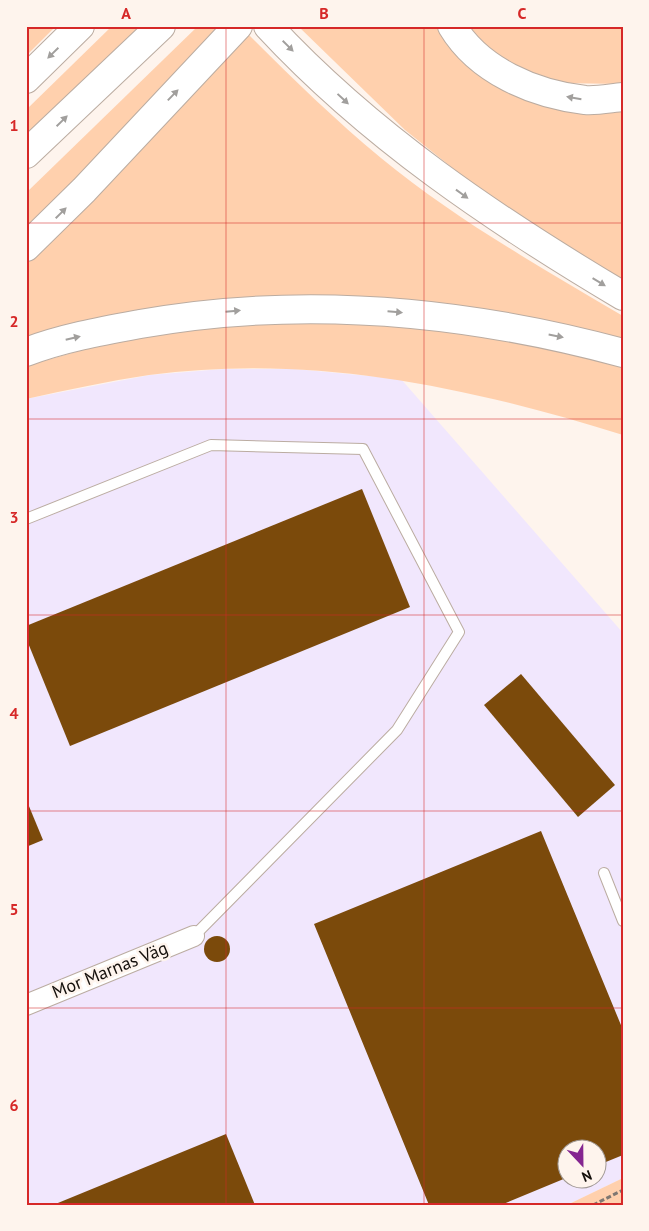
<svg xmlns="http://www.w3.org/2000/svg" width="649" height="1231" viewBox="0 0 649 1231" font-family="'PT Sans',sans-serif">
  <style>
    .industrial { fill: #f1e7fd; fill-rule: evenodd }
    .green { fill: #ffd0ad }
    .building { fill: #7b4a0b }
    .lines { fill: none; stroke-linecap: round; stroke-linejoin: round }
    .service-casing { stroke: #bbaca1; stroke-width: 12 }
    .minor-casing { stroke: #bbaca1; stroke-width: 22 }
    .motorway-casing { stroke: #bbaca1; stroke-width: 30 }
    .path { stroke: #7e7771; stroke-width: 3; stroke-dasharray: 5 2.5; stroke-linecap: butt }
    .service { stroke: #fff; stroke-width: 10 }
    .minor { stroke: #fff; stroke-width: 20 }
    .motorway { stroke: #fff; stroke-width: 28 }
    .oneway { fill: #a19f9d }
    .grid { fill: none; stroke: #d62828; stroke-width: 1; stroke-opacity: 0.55 }
    .labels { text-anchor: middle; stroke-width: 5; stroke-linejoin: round; paint-order: stroke }
    .street-label { font-size: 18px; fill: #140f0b; stroke: #fef4ed }
    .neatline { fill: none; stroke: #d62828; stroke-width: 2 }
    .grid-label { font-size: 16px; text-anchor: middle; font-weight: bold; fill: #d62828 }
  </style>
  <rect width="100%" height="100%" fill="#fef4ed"/>
  <!-- industrial -->
  <path class="industrial" d="M223,369h72l106,10 222,254v545l-56,27h-541v-806l124,-24zM566,1148h30v30h-30z"/>
  <!-- green -->
  <g class="green">
    <path d="M26,26h30l-30,30z"/>
    <path d="M112,26h34l-120,117v-33z"/>
    <path d="M198,26h23l-195,207v-40z"/>
    <path d="M298,26h141l10,16 174,65v178l-128,-83 -90,-72z"/>
    <path d="M468,26h155v58l-67,-1 -37,-14 -26,-16z"/>
    <path d="M248,34c43,43 86,85 133,124 74,61 159,109 242,158v24l-174,-34 -423,36v-82l76,-73z"/>
    <path d="M345,321l140,13 138,33v68c-155,-48 -310,-82 -474,-60 -41,6 -82,15 -123,24v-33l85,-24 107,-19z"/>
    <path d="M623,1178v27h-56z"/>
  </g>
  <!-- building -->
  <g class="building">
    <path d="M362,489l48,118 -340,139 -44,-108v-12z"/>
    <path d="M521,674l94,111 -37,32 -94,-112z"/>
    <path d="M26,799l17,41 -17,7z"/>
    <path d="M541,831l82,199v125l-27,11v-18h-30v30l-65,27h-72l-115,-281z"/>
    <circle cx="217" cy="949" r="13"/>
    <path d="M226,1134l29,71h-202z"/>
  </g>
  <g class="lines">
    <!-- service casing -->
    <g class="service-casing">
      <g id="service">
        <path d="M26,519l185,-74 152,4 96,183 -62,98 -203,206"/>
        <path d="M604,873l19,48"/>
      </g>
    </g>
    <!-- minor casing -->
    <g class="minor-casing">
      <path id="minor" d="M26,1005l168,-69"/>
    </g>
    <!-- motorway casing -->
    <g class="motorway-casing">
      <g id="motorway">
        <path d="M268,26c102,110 227,194 355,270"/>
        <path d="M452,26c27,45 82,68 133,74 12,1 26,-2 38,-3"/>
        <path d="M26,79l54,-53"/>
        <path d="M26,154l135,-128"/>
        <path d="M26,247l58,-57 154,-164"/>
        <path d="M26,352c37,-14 76,-21 114,-28 163,-29 324,-14 483,29"/>
      </g>
    </g>
    <!-- path -->
    <path class="path" d="M593,1205l30,-15"/>
    <!-- service -->
    <use href="#service" class="service"/>
    <!-- minor -->
    <use href="#minor" class="minor"/>
    <!-- motorway -->
    <use href="#motorway" class="motorway"/>
  </g>
  <!-- one-way arrows -->
  <defs><path id="oneway-solid" d="M-6-.8H1V-3.2L6.5 0L1 3.2V.8H-6Z" transform="scale(1.25)"/></defs>
  <g class="oneway">
    <use href="#oneway-solid" transform="translate(288 46) rotate(45)"/>
    <use href="#oneway-solid" transform="translate(53 53) rotate(136)"/>
    <use href="#oneway-solid" transform="translate(173 95) rotate(-46)"/>
    <use href="#oneway-solid" transform="translate(574 98) rotate(-170)"/>
    <use href="#oneway-solid" transform="translate(343 99) rotate(43)"/>
    <use href="#oneway-solid" transform="translate(62 121) rotate(-44)"/>
    <use href="#oneway-solid" transform="translate(462 194) rotate(36)"/>
    <use href="#oneway-solid" transform="translate(61 213) rotate(-45)"/>
    <use href="#oneway-solid" transform="translate(599 282) rotate(31)"/>
    <use href="#oneway-solid" transform="translate(233 311) rotate(-5)"/>
    <use href="#oneway-solid" transform="translate(395 312) rotate(5)"/>
    <use href="#oneway-solid" transform="translate(556 336) rotate(11)"/>
    <use href="#oneway-solid" transform="translate(73 338) rotate(-13)"/>
  </g>
  <!-- grid -->
  <path class="grid" d="M226,26v1179M424,26v1179M26,223h597M26,419h597M26,615h597M26,811h597M26,1008h597"/>
  <g class="labels">
    <!-- street labels -->
    <g class="street-label">
      <text transform="translate(110 970) rotate(-22)" y="6">Mor Marnas Väg</text>
    </g>
  </g>
  <!-- border -->
  <rect width="649" height="1231" fill="none" stroke="#fef4ed" stroke-width="55"/>
  <!-- north arrow -->
  <g transform="translate(582 1164) rotate(158)"><circle r="24" fill="#fef4ed" stroke="#a09893"/>
  <path d="M0-4L9 19L0 12L-9 19Z" fill="#842590"/>
  <text y="-8" font-size="14" font-weight="bold" text-anchor="middle" fill="#140f0b">N</text>
  </g>
  <rect x="28" y="28" width="594" height="1176" class="neatline"/>
  <g class="grid-label">
    <text x="126" y="19">A</text>
    <text x="324" y="19">B</text>
    <text x="522" y="19">C</text>
    <text x="14" y="131">1</text>
    <text x="14" y="327">2</text>
    <text x="14" y="523">3</text>
    <text x="14" y="719">4</text>
    <text x="14" y="915">5</text>
    <text x="14" y="1111">6</text>
  </g>
</svg>
